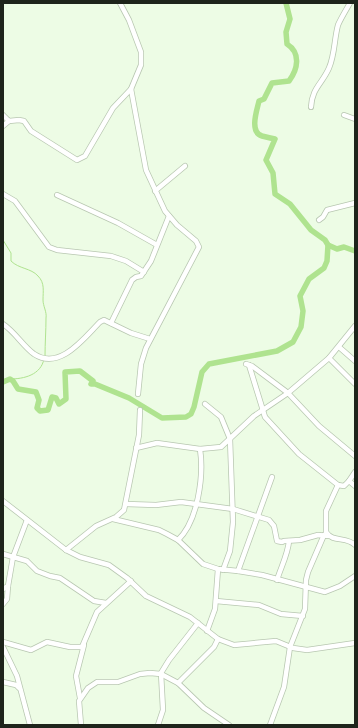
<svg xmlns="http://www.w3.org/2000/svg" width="358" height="728" viewBox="0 0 358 728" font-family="Overpass,sans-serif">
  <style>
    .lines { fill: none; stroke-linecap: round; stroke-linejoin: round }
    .stream { stroke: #afe38f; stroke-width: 1 }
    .river { stroke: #afe38f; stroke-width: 5.5 }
    .minor-casing { stroke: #b8c7b1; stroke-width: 6 }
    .minor { stroke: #fff; stroke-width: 4.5 }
  </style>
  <rect width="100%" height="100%" fill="#edfce5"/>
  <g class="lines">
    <!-- stream -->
    <g class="stream">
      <path d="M3,240l8,13v8c8,8 20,7 27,15 7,7 5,15 5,24 0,6 4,12 3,18 0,13 -1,25 -1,38"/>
      <path d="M10,379c14,0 31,-4 34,-20"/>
    </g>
    <!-- river -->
    <g class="river">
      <path d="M328,245l9,4 7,-2 11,4"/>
      <path d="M3,382l7,-3 3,2 5,8 18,3 3,8 -2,8 3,3 8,-1 4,-13 4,1 3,6 7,-5 -1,-27 15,-1 13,10 -2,3h4l34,14 33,20 24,-1 5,-3 3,-7 8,-35 7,-8 68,-13 16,-9 8,-15 2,-16 -3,-15 9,-17 15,-11 3,-7 1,-16 -3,-5 -14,-10 -21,-26 -15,-10 -2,-21 -7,-13 9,-21c-5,-1 -9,-2 -13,-3 -13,-4 -5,-26 -3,-35l5,-2 8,-16 17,-2c9,-12 12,-28 -2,-37l-1,-12 4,-13 -4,-16"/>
    </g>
    <!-- minor casing -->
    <g class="minor-casing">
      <g id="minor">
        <path d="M120,3l9,17 12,32v13l-10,24 15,81 19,41 12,14 19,16 3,6 -53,101 -5,16 -3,30"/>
        <path d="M311,107c1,-19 11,-23 18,-39 6,-14 5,-28 9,-43 3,-7 8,-15 12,-22"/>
        <path d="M3,115l6,6 10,-1 5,1 7,10 46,29 8,-4 28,-48 18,-19"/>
        <path d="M344,115l11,4"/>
        <path d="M3,126l6,-5"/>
        <path d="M155,191l30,-25"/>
        <path d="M3,194l12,7 34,46 8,3 54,6 15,5 18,11"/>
        <path d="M57,195l61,28 39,22"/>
        <path d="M319,220l4,-3 4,-7 28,-7"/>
        <path d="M111,323l21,-43 4,-3 5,-1 10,-15 18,-45"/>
        <path d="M3,324c12,8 20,22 31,30 26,17 50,-16 66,-32l4,-2 27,13 19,6"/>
        <path d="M339,347l16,14"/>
        <path d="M329,358l26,26"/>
        <path d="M246,364l6,2 36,27 31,33 36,30"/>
        <path d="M249,365l16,52 34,37 39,31 6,1 5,-5"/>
        <path d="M205,404l16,13 9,22 3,83 -3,29 -7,19"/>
        <path d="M136,448l21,-5 43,6 21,-2 33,-31 34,-23 41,-35 26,-32"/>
        <path d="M355,472l-6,9 6,5"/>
        <path d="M338,485l-12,26v21c7,11 20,4 29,13"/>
        <path d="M3,501l63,49 14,7 29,8 18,13 19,18 44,21 28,22 16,6 42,-4 17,7 14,2 48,-7"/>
        <path d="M126,504l30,1 25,-3 52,7 36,11 5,6 3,15 5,1 2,-1 16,-1 18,-5 11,1"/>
        <path d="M113,519l46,11 8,4 11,6 25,24 15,5 20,2 24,4 63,17 15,-6 15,-10"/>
        <path d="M178,540c20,-19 26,-64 22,-91"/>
        <path d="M66,550l30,-24 20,-9 8,-7 15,-75 1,-25"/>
        <path d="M3,554l24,7 10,10 13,5 10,2 34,23 12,2"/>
        <path d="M238,571l34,-94"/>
        <path d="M277,580c4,-13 11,-26 12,-39"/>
        <path d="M3,589l5,-3 5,-29 14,-37"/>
        <path d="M216,601l43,4 22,9 22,2"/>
        <path d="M3,604l4,-5 1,-13"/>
        <path d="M207,631l8,-22 3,-40"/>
        <path d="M3,642l28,8 16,-8 23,5h12l15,-35 34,-31"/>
        <path d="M3,647l14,29 13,49"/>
        <path d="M3,682l13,3 3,3"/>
        <path d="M178,683l36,-36 4,-8"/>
        <path d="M80,698l-4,-22 8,-31"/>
        <path d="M81,725l-2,-24 9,-13 9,-6h21l22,-8 10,-1 11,1 17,9 26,25 25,17"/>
        <path d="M158,725l5,-15 -2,-37 8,-13 29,-37"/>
        <path d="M270,725l14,-38 6,-40 15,-38 1,-29 2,-8 16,-37"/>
      </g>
    </g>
    <!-- minor -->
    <use href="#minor" class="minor"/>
  </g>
  <!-- border -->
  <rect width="358" height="728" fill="none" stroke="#1e241b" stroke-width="8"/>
</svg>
